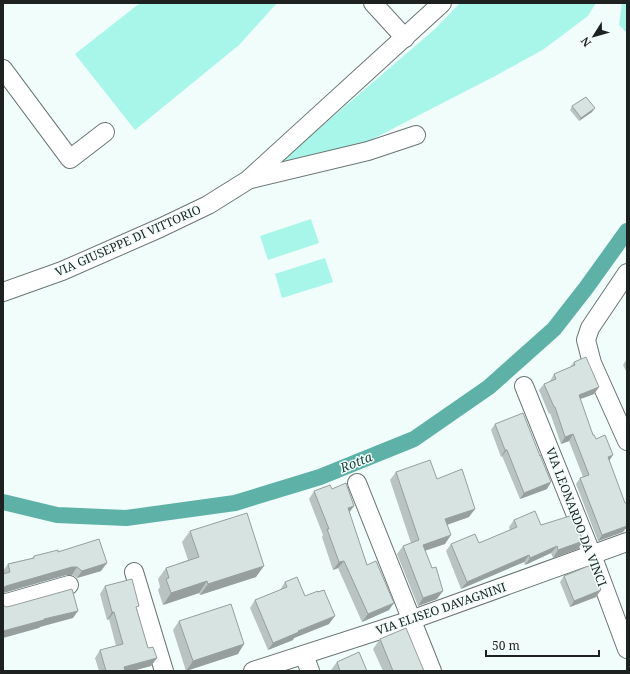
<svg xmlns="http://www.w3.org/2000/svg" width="630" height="674" viewBox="0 0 630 674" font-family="'Noto Serif',serif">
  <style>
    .green { fill: #a8f6ea }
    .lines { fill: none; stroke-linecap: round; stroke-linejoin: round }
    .canal { stroke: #5eb1a6; stroke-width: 16 }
    .street-casing { stroke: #6a7674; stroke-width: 20 }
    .street { stroke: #fff; stroke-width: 18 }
    .wall { fill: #b8c3c2 }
    .shaded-wall { fill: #969f9e }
    .building { fill: #d6e3e1; stroke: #969f9e }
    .labels { text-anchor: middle; stroke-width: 3; stroke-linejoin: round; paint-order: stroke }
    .street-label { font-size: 12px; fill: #1d2221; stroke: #f0fdfb }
    .water-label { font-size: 13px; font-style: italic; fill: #214842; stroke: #f0fdfb }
  </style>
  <rect width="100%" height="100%" fill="#f0fdfb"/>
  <!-- green -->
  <g class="green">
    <path d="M140,3h137l-38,42 -104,85 -60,-76z"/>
    <path d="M460,3h136l-8,13 -44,33 -47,26 -132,68 -85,19 155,-133z"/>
    <path d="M622,3h5v30l-8,-8z"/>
    <path d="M311,219l8,24 -51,17 -8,-24z"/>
    <path d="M325,258l8,24 -51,16 -7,-24z"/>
  </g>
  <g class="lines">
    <!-- canal -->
    <path class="canal" d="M3,502l54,13 69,3 109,-15 85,-26 94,-38 75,-52 65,-58 32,-41 41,-57"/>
    <!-- street casing -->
    <g class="street-casing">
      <g id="street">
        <path d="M373,3l32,35"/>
        <path d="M3,69l67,90 35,-27"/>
        <path d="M251,179l117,-28 48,-16"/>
        <path d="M627,273l-37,55 -4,12 6,23 35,78"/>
        <path d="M3,292l59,-21 98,-43 48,-23 40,-25 194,-177"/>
        <path d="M524,386l68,169 35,94"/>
        <path d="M357,483l75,188"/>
        <path d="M134,572l30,99"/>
        <path d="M3,604l66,-19"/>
        <path d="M304,655l6,16"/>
        <path d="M253,671l158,-51 216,-78"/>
      </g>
    </g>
    <!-- street -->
    <use href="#street" class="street"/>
  </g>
  <!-- wall -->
  <g class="wall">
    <path d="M572,106l20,6 -13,9 -9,-11z"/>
    <path d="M627,359v14l-4,-8z"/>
    <path d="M574,362l25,25 -5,7 -14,5 13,36 16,25 16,69 -2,3 -25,9 -22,-57 4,-6 3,-1 -14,-36 -8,3 -11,-31 -1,1 -10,-24 5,-6 6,-3 4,-7 16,-7z"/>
    <path d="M495,424l45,32 7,33 -27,10 -18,-43 -1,1 -10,-27z"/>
    <path d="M396,472l41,7 32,38 -22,8 -2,19 -20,7 12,48 -19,7 -21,-52 6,-8 8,-3 -21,-63z"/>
    <path d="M332,489l17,24 18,52 22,45 -27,12 -24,-54 -5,2 -11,-33 1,-2 -14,-36 5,-8z"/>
    <path d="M514,520l27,5 37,24 -25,9 -2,-5 -26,12 -1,-3 -63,27 -15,-38 5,-7 28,-1 31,-13 -1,-3z"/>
    <path d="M190,531l66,46 -56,18 -1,-2 -36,12 -5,-15 2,-3 -2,-8 8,-11 22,-8 -6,-18z"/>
    <path d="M58,552l43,19 -24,7 -5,-3h-6l-63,18v-22l5,-7 24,-6 2,-2z"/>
    <path d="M564,576l32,21 -26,10 -10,-25z"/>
    <path d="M285,582l20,14 24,28 -35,14 -1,2 -25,10 -18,-42 5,-8 25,-10z"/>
    <path d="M105,586l32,23 11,39 9,10 -6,8 -19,5h-33l-4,-13 5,-8 16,-4 -7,-27 -2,1 -7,-26z"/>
    <path d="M179,621l59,33 -52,17 -13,-41z"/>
    <path d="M380,639l44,32h-41l-10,-22z"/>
    <path d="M337,662l30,9h-35l-1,-1z"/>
  </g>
  <!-- shaded-wall -->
  <g class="shaded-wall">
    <path d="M595,108l-3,4 -13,9 2,-3z"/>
    <path d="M599,387l-5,7 -19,7 4,-6z"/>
    <path d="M573,434l-4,7 -8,3 4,-7z"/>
    <path d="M505,450h2l-5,6 -1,1z"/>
    <path d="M613,455l-4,6 -1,-4z"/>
    <path d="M551,482l-4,7 -27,10 4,-6z"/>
    <path d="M354,506l-5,7 -1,-5z"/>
    <path d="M475,509l-6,8 -29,10 5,-8z"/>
    <path d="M627,524v5h-2l-2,3 -25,9 4,-6z"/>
    <path d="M451,535l-6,9 -28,9 6,-8z"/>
    <path d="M583,541l-5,8 -25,9 5,-8z"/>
    <path d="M557,546l-6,7 -26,12 5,-7z"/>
    <path d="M529,555l-5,7 -63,27 6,-7z"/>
    <path d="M344,561l-6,7 -5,2 6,-8z"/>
    <path d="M107,563l-6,8 -24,7 5,-7z"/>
    <path d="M264,566l-8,11 -56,18 8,-11z"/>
    <path d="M72,567h5l-5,8h-6l-63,18v-5l3,-2z"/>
    <path d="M207,581l-8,12 -36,12 8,-12z"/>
    <path d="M601,590l-5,7 -26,10 4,-6z"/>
    <path d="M443,591l-6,8 -19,7 5,-8z"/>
    <path d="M394,603l-5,7 -27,12 6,-8z"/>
    <path d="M78,611l-5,7 -33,9 -1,1 -36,10v-7l41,-12z"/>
    <path d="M112,612h2l-5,7 -2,1z"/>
    <path d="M335,616l-6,8 -35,14 -1,2 -25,10 5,-7 25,-12z"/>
    <path d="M244,644l-6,10 -52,17 7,-10z"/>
    <path d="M157,658l-6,8 -19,5h-11l3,-4z"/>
  </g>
  <!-- building -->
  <g class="building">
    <path d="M586,97l9,11 -14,10 -9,-12z"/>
    <path d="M586,357l13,30 -20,8 14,40h1l2,4 9,-4 8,20 -5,2 17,46h2v21h-1l1,2 -25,9 -22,-57 9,-3 -16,-41 -8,3 -10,-30h-1l-10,-23 12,-5 -2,-5 21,-9 -1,-3z"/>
    <path d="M523,413l17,43v-1l11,27 -27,11 -17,-43h-2l-10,-26z"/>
    <path d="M430,460l7,19 25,-10 13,40 -30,10 6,16 -28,10 9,23 4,-1 7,24 -20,7 -20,-52 16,-6 -23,-68z"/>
    <path d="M346,483l8,23 -6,2 19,57 9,-4 18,42 -26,11 -24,-53 -5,1 -12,-33h2l-15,-38 16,-6 2,4z"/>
    <path d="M535,511l6,14 32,-10 10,26 -25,9 -1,-4 -27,12 -1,-3 -62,27 -16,-38 24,-10 4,9 38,-16 -3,-7z"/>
    <path d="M247,513l17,53 -56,18 -1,-3 -36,12 -5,-14 3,-1 -3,-10 33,-11 -9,-26z"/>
    <path d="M99,539l8,24 -25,8 -5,-4h-5l-66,19 -3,2v-14l7,-2 -2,-8 26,-6v-2l24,-6v2z"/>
    <path d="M591,565l10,25 -27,11 -10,-25z"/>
    <path d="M297,577l8,19 13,-5v1l6,-2 11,26 -37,15 1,1 -26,11 -18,-43 32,-13 -2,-5z"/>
    <path d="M132,579l7,27 -3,1 12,41 5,-1 4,11 -33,9 1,4h-19l-6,-21 23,-6 -9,-32h-2l-7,-26z"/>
    <path d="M72,589l6,22 -34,8v1l-41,11v-26l3,2 5,-1z"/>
    <path d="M231,604l13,40 -51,17 -14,-40z"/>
    <path d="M406,628l18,43h-31l-13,-32z"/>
    <path d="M359,652l8,19h-27l-3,-9z"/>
  </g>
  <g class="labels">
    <!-- street labels -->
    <g class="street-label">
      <text transform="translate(128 241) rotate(-24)" y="4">VIA GIUSEPPE DI VITTORIO</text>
      <text transform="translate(576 517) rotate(69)" y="4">VIA LEONARDO DA VINCI</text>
      <text transform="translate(441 609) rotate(-19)" y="4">VIA ELISEO DAVAGNINI</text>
    </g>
    <!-- water labels -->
    <g class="water-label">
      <text transform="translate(356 462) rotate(-22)" y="5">Rotta</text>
    </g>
  </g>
  <!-- border -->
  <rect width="630" height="674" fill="none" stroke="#1d2221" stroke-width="8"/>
  <!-- north arrow -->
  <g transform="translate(594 36) rotate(233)" stroke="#f0fdfb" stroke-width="3" paint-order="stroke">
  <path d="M0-3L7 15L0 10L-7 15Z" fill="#1d2221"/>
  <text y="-6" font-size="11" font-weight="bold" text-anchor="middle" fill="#1d2221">N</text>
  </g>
  <!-- scale -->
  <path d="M486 650v6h113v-6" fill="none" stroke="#1d2221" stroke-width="2"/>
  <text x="492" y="650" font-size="12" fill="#1d2221" stroke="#f0fdfb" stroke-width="3" paint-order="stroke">50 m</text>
</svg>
